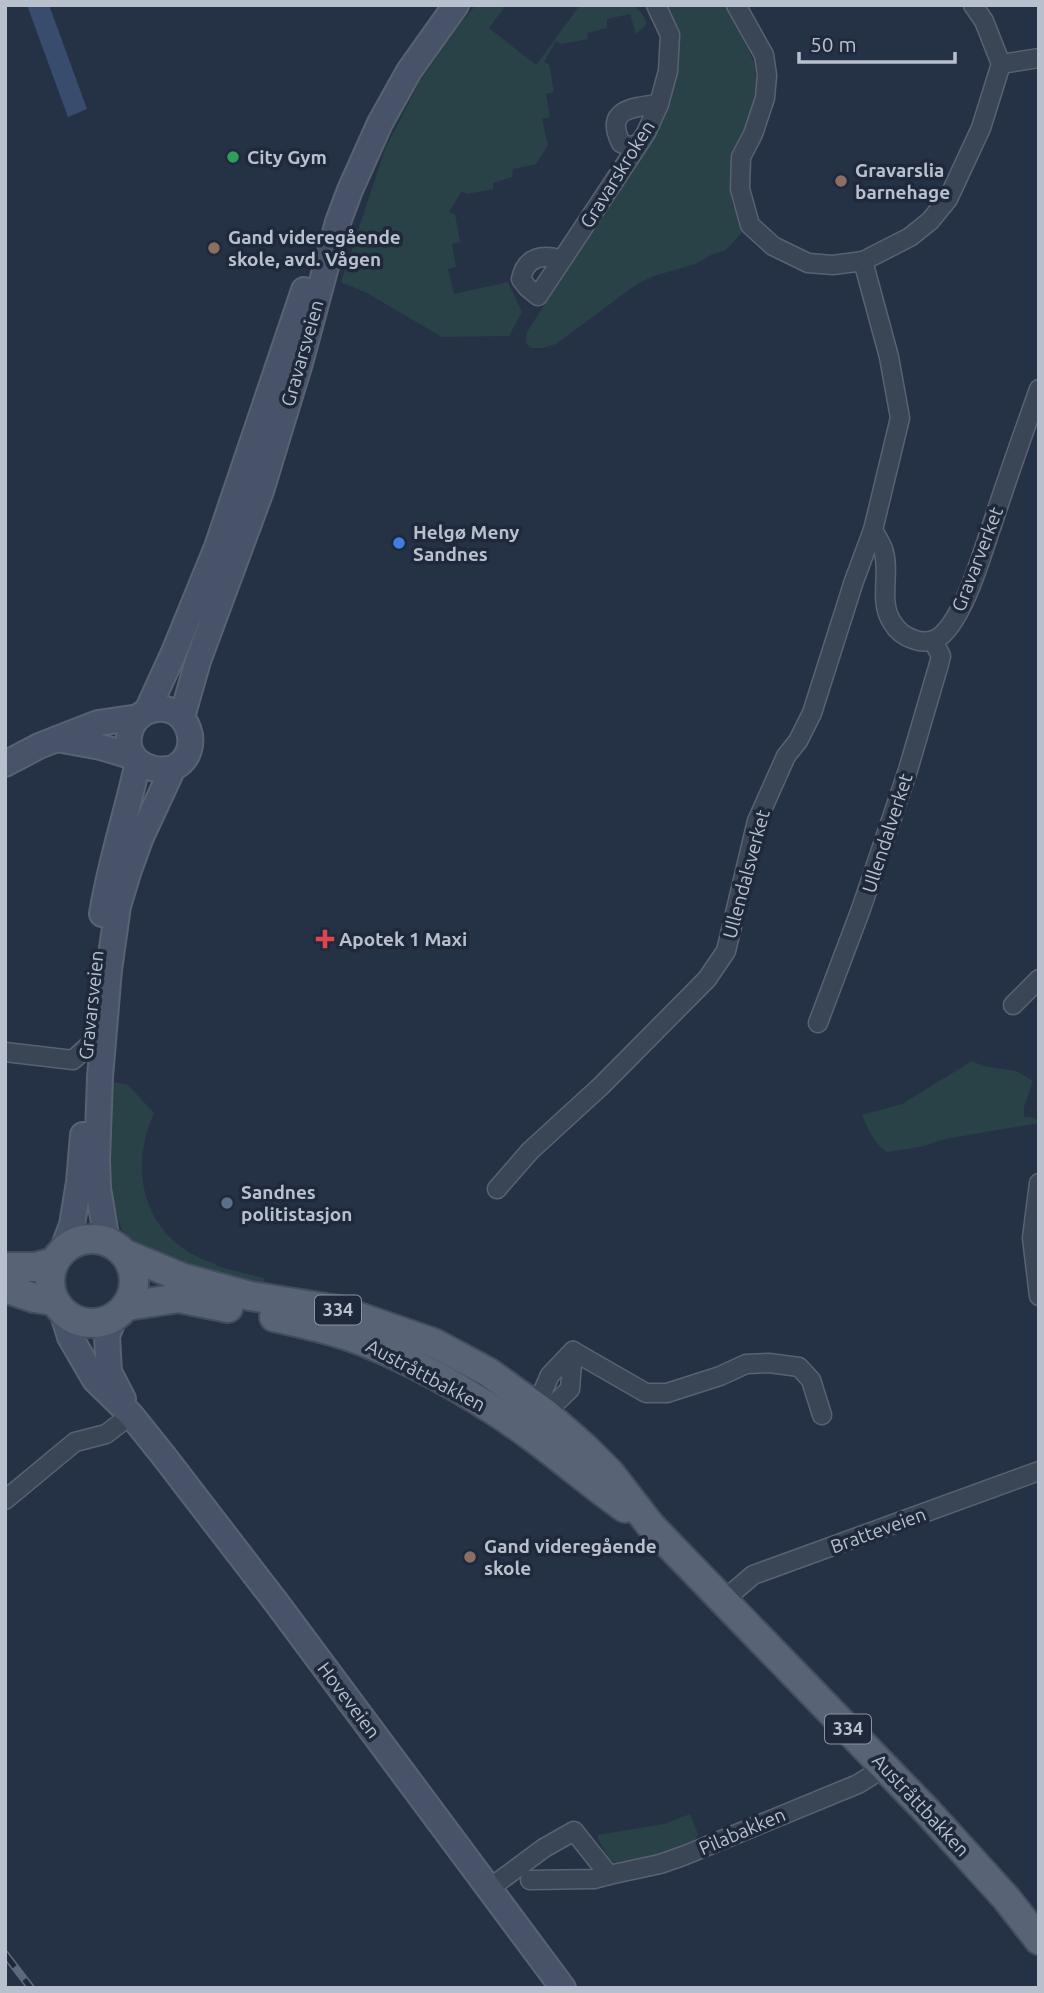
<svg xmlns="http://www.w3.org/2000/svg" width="1044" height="1993" viewBox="0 0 1044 1993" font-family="Ubuntu,sans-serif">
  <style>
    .green { fill: #284247 }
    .water { fill: #384d6e }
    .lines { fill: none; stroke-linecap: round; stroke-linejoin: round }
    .street-casing { stroke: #596272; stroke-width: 21 }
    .secondary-casing { stroke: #596272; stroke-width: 28 }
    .primary-casing { stroke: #444d5e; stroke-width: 32 }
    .street { stroke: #3a4555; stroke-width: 18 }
    .secondary { stroke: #485369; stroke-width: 24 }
    .primary { stroke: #586475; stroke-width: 28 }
    .rail-casing { stroke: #5c687c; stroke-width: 8 }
    .rail { stroke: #1f293b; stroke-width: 5; stroke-dasharray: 16; stroke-linecap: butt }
    .leisure-dot { fill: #2e9e5b; stroke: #1f293b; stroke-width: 2.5 }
    .education-dot { fill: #8d6e63; stroke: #1f293b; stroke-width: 2.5 }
    .shop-dot { fill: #3f7fe0; stroke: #1f293b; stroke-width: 2.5 }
    .health-dot { fill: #e0444e; stroke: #1f293b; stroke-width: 2.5 }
    .service-dot { fill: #5c6f8a; stroke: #1f293b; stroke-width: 2.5 }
    .labels { text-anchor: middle; stroke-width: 7; stroke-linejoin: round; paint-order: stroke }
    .shield { fill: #1f293b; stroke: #8a93a2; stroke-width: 2 }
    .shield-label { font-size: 18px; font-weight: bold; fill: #b8c0ce }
    .poi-label { font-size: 19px; font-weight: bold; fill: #b8c0ce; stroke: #1f293b; text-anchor: start }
    .street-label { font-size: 19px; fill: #b8c0ce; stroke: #1f293b }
  </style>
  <rect width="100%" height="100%" fill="#253246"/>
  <!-- green -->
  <g class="green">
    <path d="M476,5h30l-17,23 47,37 44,-60h53l8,7 6,12 -11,10 -6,-20 -23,5v9l-20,5 1,6 -27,5 -5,-3 -12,21 5,2 5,28 -8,2 4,23 -8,2 6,26 -12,19 -23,5 -1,8 -19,6v6l-26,5 -5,-3 -13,21 6,2 5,28 -8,2 4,23 -8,2 6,25 54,-12 14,30 -13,24 -67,1 -75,-44 -26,-11 44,-133 35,-68 42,-60z"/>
    <path d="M665,5h60l23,44 6,14 3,22 -3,19 -22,56 -2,18 2,25 12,27 -18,20 -15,5 -16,9 -44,13 -14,7 -81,60 -13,4h-13l-4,-6 1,-10 139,-219 5,-15 4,-25z"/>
    <path d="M972,1061l11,5 33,5 17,10 -9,26v10l11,1 4,5 -94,16 -25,8 -33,5c-13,-9 -19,-22 -25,-37l40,-11z"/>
    <path d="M110,1082l17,2 27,29c-28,63 -7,130 62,151v2l48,12v10l-41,-6 -87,-38 -14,-14 -9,-25 -9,-54z"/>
    <path d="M690,1814l8,20 -4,8c-16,8 -64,29 -80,20 -7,-5 -11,-15 -16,-23v-4l66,-11z"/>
  </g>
  <!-- water -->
  <path class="water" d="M27,5h22l38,104 -19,8z"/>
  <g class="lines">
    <!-- street casing -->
    <g class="street-casing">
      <g id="street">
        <path d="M736,5l28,50 3,20 -2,23 -12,36 -12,23 -1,32 10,36 23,21 35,17 25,2 30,-4 47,-24 20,-16 18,-22 33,-71 20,-64 -17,-43 -11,-16"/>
        <path d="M1001,64l38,-6"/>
        <path d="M637,145l-9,1 -7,-3c-17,-34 12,-36 38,-39"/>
        <path d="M562,260c-19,-6 -36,-4 -41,19l6,8 11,9 108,-163 13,-29 9,-33 2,-36 -14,-30"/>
        <path d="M873,530c3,6 8,13 10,19 8,23 -5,52 9,73 9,16 34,27 50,13 24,-23 39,-79 50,-110 15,-46 31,-91 47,-136"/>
        <path d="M1013,1005l26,-26"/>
        <path d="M818,1023l43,-114 47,-139 31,-106 2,-8 -8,-15"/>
        <path d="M5,1052l68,8 14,-13"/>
        <path d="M1039,1183l-7,55 7,58"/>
        <path d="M497,1189l33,-38 71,-65 106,-107 19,-28 31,-130 29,-65 12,-15 14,-28 42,-132 19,-51 27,-112 -11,-61 -26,-96"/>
        <path d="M573,1351l73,42h21l53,-17 26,-12 23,-1 30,4 12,13 11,35"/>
        <path d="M532,1416l18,-41 23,-24"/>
        <path d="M538,1420l32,-31 3,-38"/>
        <path d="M5,1500l70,-58 31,-8 25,-19"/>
        <path d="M724,1600l29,-25 286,-104"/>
        <path d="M530,1880l64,-1 15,-4"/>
        <path d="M490,1888l54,-40 30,-17 35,44 51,-11 23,-8 175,-72 13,-8"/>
      </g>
    </g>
    <!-- secondary casing -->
    <g class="secondary-casing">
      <g id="secondary">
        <path d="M147,711l27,-59 43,-105 87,-257"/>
        <path d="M182,717l16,-56 63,-170 39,-128 38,-141 12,-32 30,-67 29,-52 47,-66"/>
        <path d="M57,739l44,8 33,10"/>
        <path d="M5,764l34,-18 59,-23 41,-6"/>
        <path d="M102,914c8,-51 25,-101 36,-152"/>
        <path d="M107,1241l-9,-53 -1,-28 3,-83 9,-107 9,-64 11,-36 12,-33 32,-69c33,-16 15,-68 -21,-58 -9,2 -16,8 -20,16 -13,30 14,49 41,42"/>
        <path d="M62,1251l10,-26 7,-43 4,-47"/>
        <path d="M62,1311l8,26 25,43 36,35 32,40 113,147 287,386"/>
        <path d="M114,1318l-7,18 2,36 14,27"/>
      </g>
    </g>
    <!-- primary casing -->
    <g class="primary-casing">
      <g id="primary">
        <circle cx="92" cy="1281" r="42"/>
        <path d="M125,1254l58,24 67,18 89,14 95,33 54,29 57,41 39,34 26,26 41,53 277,286 78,86 33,42"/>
        <path d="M5,1267h31l18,-5"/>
        <path d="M5,1288l29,10 20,3"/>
        <path d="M127,1306l52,-8 49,10"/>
        <path d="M274,1317c23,5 46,10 68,17 59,19 134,62 185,99 33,24 64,51 98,75"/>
      </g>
    </g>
    <!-- street -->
    <use href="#street" class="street"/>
    <!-- secondary -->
    <use href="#secondary" class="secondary"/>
    <!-- primary -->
    <use href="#primary" class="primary"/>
    <!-- rail casing -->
    <g class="rail-casing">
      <path id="rail" d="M5,1954l26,34"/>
    </g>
    <!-- rail -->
    <use href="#rail" class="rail"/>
  </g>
  <!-- markers -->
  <circle class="leisure-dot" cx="233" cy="157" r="7"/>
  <g class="education-dot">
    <circle cx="841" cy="181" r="7"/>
    <circle cx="214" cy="248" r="7"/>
    <circle cx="470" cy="1557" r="7"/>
  </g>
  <circle class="shop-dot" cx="399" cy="543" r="7"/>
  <path class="health-dot" d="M321.5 928.5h7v7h7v7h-7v7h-7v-7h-7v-7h7z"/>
  <circle class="service-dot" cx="227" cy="1203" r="7"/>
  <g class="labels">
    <!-- shield labels -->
    <g class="shield">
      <rect x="315" y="1295.5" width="46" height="29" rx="5"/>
      <rect x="825" y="1714.5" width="46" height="29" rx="5"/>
    </g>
    <g class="shield-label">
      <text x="338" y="1316">334</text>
      <text x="848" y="1735">334</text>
    </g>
    <!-- poi labels -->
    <g class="poi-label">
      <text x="247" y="164">City Gym</text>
      <text x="855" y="177">Gravarslia<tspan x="855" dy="22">barnehage</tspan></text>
      <text x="228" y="244">Gand videregående<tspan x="228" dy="22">skole, avd. Vågen</tspan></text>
      <text x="413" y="539">Helgø Meny<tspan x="413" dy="22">Sandnes</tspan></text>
      <text x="339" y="946">Apotek 1 Maxi</text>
      <text x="241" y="1199">Sandnes<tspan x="241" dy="22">politistasjon</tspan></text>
      <text x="484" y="1553">Gand videregående<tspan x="484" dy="22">skole</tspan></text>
    </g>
    <!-- street labels -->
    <g class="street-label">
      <text transform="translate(617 174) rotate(-58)" y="7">Gravarskroken</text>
      <text transform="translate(302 353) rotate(-74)" y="7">Gravarsveien</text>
      <text transform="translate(977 559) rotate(-69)" y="7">Gravarverket</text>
      <text transform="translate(887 833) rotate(-72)" y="7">Ullendalverket</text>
      <text transform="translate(746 874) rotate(-75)" y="7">Ullendalsverket</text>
      <text transform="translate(91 1005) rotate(-84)" y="7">Gravarsveien</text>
      <text transform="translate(426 1375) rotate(28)" y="7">Austråttbakken</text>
      <text transform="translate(878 1530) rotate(-20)" y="7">Bratteveien</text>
      <text transform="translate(349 1700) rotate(53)" y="7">Hoveveien</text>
      <text transform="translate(921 1805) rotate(47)" y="7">Austråttbakken</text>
      <text transform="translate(742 1831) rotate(-23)" y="7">Pilabakken</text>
    </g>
  </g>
  <!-- border -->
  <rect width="1044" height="1993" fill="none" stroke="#b8c0ce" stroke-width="14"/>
  <!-- scale -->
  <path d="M799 52v10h156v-10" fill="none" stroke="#b8c0ce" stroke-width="3.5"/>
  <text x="810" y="52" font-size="21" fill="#b8c0ce" stroke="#1f293b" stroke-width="5" paint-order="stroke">50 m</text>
</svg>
